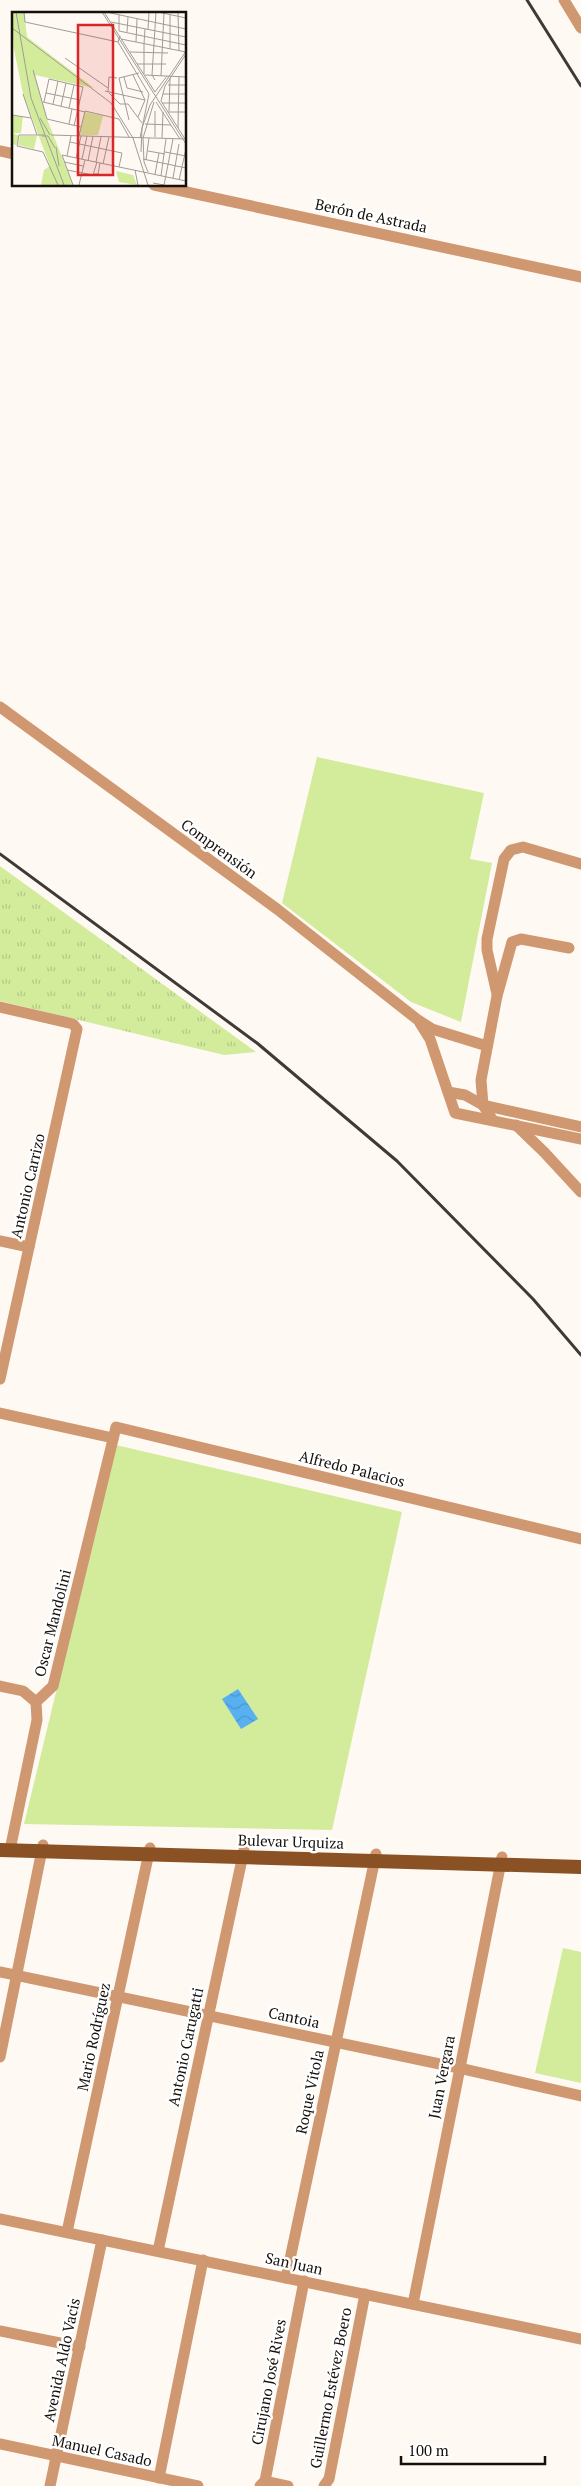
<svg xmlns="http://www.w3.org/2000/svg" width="581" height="2486" viewBox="0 0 581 2486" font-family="'PT Serif',serif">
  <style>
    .grass { fill: url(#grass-tufts) }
    .garden { fill: #d2ec9c }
    .water { fill: url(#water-waves) }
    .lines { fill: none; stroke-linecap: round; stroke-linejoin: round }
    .minor { stroke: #cf9871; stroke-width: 11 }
    .major { stroke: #895124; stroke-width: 14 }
    .rail { stroke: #3f3a36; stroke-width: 3 }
    .labels { text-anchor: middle; stroke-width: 5; stroke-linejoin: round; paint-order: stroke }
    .street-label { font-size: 15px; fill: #15100c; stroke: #fff }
    .inset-road { fill: none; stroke: #a19c97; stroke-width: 1 }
    .view { fill: #d62828; fill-opacity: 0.15; stroke: #d62828; stroke-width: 2.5 }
    .inset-edge { fill: none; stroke: #15100c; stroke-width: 2.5 }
  </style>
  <defs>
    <pattern id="grass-tufts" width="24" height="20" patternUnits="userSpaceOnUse" patternTransform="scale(1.25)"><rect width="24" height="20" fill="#d2ec9c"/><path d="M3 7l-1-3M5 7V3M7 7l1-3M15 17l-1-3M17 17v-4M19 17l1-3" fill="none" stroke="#b3c985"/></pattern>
    <pattern id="water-waves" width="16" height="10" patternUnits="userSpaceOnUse" patternTransform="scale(1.25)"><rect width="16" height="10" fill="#58b0f1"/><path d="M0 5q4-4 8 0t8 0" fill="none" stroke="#4c96cd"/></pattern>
  </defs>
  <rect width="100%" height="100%" fill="#fff9f3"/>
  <!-- grass -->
  <path class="grass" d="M0,866l256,186 -32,3 -224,-54z"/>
  <!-- garden -->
  <g class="garden">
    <path d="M317,757l167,36 -14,66 22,4 -31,159 -50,-20 -129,-99z"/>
    <path d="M116,1445l286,67 -70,318 -308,-6z"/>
    <path d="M563,1948l18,4v131l-46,-10z"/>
  </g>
  <!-- water -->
  <path class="water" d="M238,1689l20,30 -17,10 -19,-30z"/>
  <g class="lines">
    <!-- minor -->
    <g class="minor">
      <path d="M564,0l17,28"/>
      <path d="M0,151l14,3"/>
      <path d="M154,185l427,92"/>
      <path d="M0,707l277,202 141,111 14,9 55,17"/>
      <path d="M497,994l-10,-44v-11l17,-80 7,-9 12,-3 58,17"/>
      <path d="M0,1007l73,17 4,5 -77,350"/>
      <path d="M420,1023l10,16 25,74 126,26"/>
      <path d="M448,1092l17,3 18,10 98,22"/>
      <path d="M492,1119l-9,-14 -2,-25 16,-84 15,-54 9,-3 48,9"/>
      <path d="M516,1125l28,27 37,40"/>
      <path d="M0,1241l29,6"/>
      <path d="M0,1413l113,25"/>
      <path d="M0,1686l23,5 13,11"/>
      <path d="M10,1850l27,-130 -1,-18 17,-16 63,-259 465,112"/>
      <path d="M0,1972l459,96 122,28"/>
      <path d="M0,2057l43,-212"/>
      <path d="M0,2219l581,120"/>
      <path d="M67,2232l83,-384"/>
      <path d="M158,2251l86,-401"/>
      <path d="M286,2278l90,-424"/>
      <path d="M413,2304l89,-447"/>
      <path d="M0,2331l80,16"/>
      <path d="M0,2444l198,42"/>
      <path d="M159,2478l44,-218"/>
      <path d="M265,2481l23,5"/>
      <path d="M50,2486l52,-246"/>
      <path d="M260,2486l5,-5 39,-200"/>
      <path d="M324,2486l5,-7 36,-185"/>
    </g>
    <!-- major -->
    <path class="major" d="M0,1850l581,17"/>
    <!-- rail -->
    <g class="rail">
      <path d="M527,0l54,86"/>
      <path d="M0,854l257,189 140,118 136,138 48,56"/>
    </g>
  </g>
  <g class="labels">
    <!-- street labels -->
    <g class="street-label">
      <text transform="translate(371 216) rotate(12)" y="5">Berón de Astrada</text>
      <text transform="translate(219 849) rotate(36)" y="5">Comprensión</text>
      <text transform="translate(28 1186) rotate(-77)" y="5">Antonio Carrizo</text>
      <text transform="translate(352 1469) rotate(14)" y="5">Alfredo Palacios</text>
      <text transform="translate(53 1623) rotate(-76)" y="5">Oscar Mandolini</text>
      <text transform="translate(291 1842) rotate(2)" y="5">Bulevar Urquiza</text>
      <text transform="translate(294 2018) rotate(12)" y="5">Cantoia</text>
      <text transform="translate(94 2037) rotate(-78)" y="5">Mario Rodríguez</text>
      <text transform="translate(186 2047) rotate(-78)" y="5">Antonio Carugatti</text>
      <text transform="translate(442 2077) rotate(-79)" y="5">Juan Vergara</text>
      <text transform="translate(310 2092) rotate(-78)" y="5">Roque Vitola</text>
      <text transform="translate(294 2264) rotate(12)" y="5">San Juan</text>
      <text transform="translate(62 2360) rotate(-78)" y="5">Avenida Aldo Vacis</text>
      <text transform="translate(269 2382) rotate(-79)" y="5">Cirujano José Rives</text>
      <text transform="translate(331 2388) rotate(-79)" y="5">Guillermo Estévez Boero</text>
      <text transform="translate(102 2451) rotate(12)" y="5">Manuel Casado</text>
    </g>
  </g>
  <!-- overview -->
  <g transform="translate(12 12)">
    <rect width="174" height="174" fill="#fff9f3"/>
    <path d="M0,0h12l3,25 67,51 -59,-13 12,44 26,66h-32l3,-15 6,-4 -27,-72 -9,-45z" fill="#d2ec9c"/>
    <path d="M0,104h11l-2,17h-8l6,3 -3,9 -4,-1zM8,124h17l-3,13 -16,-4z" fill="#d2ec9c"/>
    <path d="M73,100l18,4 -5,19h-18zM104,159l17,4 4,10 -18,-3z" fill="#d2ec9c"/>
    <path class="inset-road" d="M4,0l15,86 33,87M12,0l1,10 93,20M90,0l84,132M92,0l51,80 12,-16M94,0l80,17M146,0l28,6M166,0l1,39M158,3v34M99,10l75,15M0,16l99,75 22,35 15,47M136,17l1,-17M107,19l67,14M107,19v-16M115,20l1,-15M108,24l-2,6 31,52 -9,44M109,27l65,13M124,30l1,-23M132,32v30M132,32l1,-15M118,40l38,1M53,46l43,30M125,52h29M21,58l14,49 34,8M121,63l12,25M133,63l41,2M149,64l3,-64M112,65l3,11 16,4M107,66l10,42M107,66l20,-5M143,68l-3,-5 4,-63M156,73h18M93,79l40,9M96,80l1,-15 8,1M34,81l34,7M97,81l11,11h8l14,19M11,82l14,41M151,82h23M149,89l4,-15 21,-32M149,89l24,38M31,90l42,10M32,90l5,-23 34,8 -9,39M144,90l24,37M150,91h24M41,92l5,-23M49,94l5,-23M57,96l5,-23M158,100h16M157,101l1,-35M0,103l19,3M126,105l7,-17M28,106l10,17M57,112l3,-15M133,112l26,1M166,116l1,-52M32,123h-25l-2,11 26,6 15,33M39,123l135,4M30,124h6l7,12M67,124l6,-25 34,8 10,18M143,125v-26M150,126l1,-26M58,130l52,11 -3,14M44,135l3,19M136,139l17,3M129,140l1,-24 8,-23 36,-54M153,140l21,4M55,144l4,-20M64,146l5,-22M70,147l5,-23M131,147l43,9M134,148l3,-22M76,149l5,-25M52,150l19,4M84,150l5,-25M91,152l6,-27M55,158l26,5 4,-13M123,158l3,15M136,160l-4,-10 -1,-24 11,-36M82,162h4l2,-11M143,162l4,-21M149,164l5,-37M161,166l6,-34M167,168l7,-31M141,171l11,2 9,-46M61,173l-11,-30 124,26M67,173l6,-25"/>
    <path class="view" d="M66,13h35v150h-35z"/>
    <rect width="174" height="174" class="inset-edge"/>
  </g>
  <!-- scale -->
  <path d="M401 2456v8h144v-8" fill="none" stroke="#15100c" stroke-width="2.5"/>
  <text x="408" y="2456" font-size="15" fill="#15100c" stroke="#ffffff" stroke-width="4" paint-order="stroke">100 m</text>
</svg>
